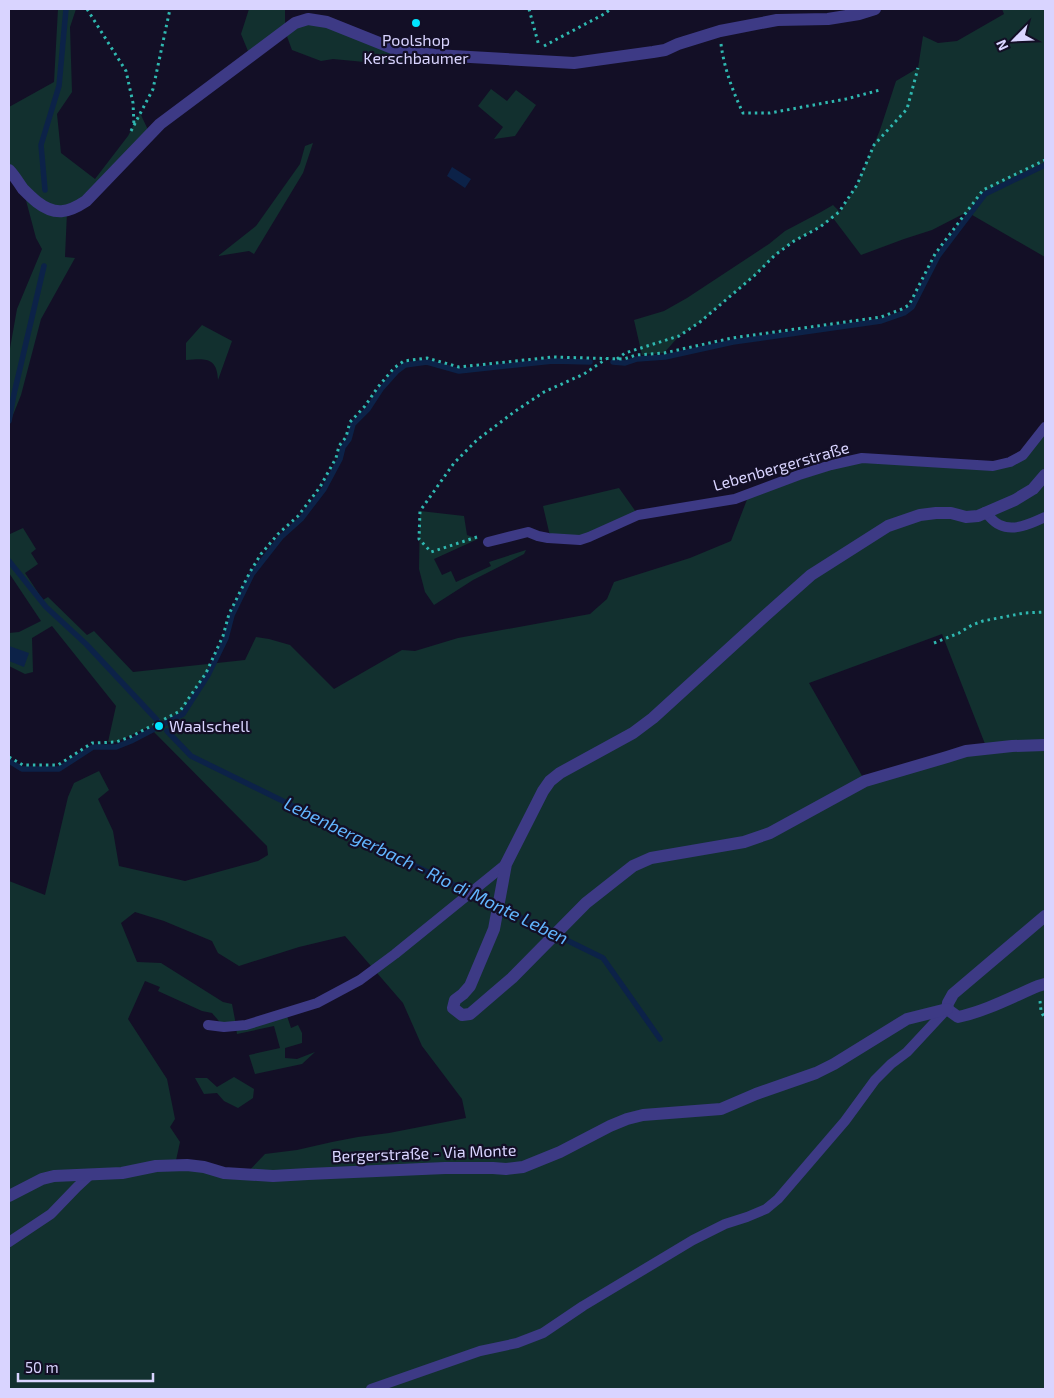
<svg xmlns="http://www.w3.org/2000/svg" width="1054" height="1398" viewBox="0 0 1054 1398" font-family="'Exo 2',sans-serif">
  <style>
    .green { fill: #12302f; fill-rule: evenodd }
    .water { fill: #0c2248 }
    .lines { fill: none; stroke-linecap: round; stroke-linejoin: round }
    .stream { stroke: #0c2248; stroke-width: 5.5 }
    .path { stroke: #2fb8b0; stroke-width: 3; stroke-dasharray: 2.5 4; stroke-linecap: butt }
    .service { stroke: #3d3a85; stroke-width: 10 }
    .minor { stroke: #3d3a85; stroke-width: 12 }
    .poi-dot { fill: #00e5ff; stroke: #130f26; stroke-width: 2 }
    .labels { text-anchor: middle; stroke-width: 4.5; stroke-linejoin: round; paint-order: stroke }
    .poi-label { font-size: 16px; fill: #d9d4ff; stroke: #130f26 }
    .street-label { font-size: 16px; fill: #d9d4ff; stroke: #130f26 }
    .water-label { font-size: 18px; font-style: italic; fill: #62b6ff; stroke: #130f26 }
  </style>
  <rect width="100%" height="100%" fill="#130f26"/>
  <!-- green -->
  <g class="green">
    <path d="M58,9h18l-6,18 2,65 -15,22 4,39 34,26 33,-43 12,-23 10,21 -83,78 -2,45 10,1 -34,61 -20,76 -12,30v-71l8,-45 25,-60 -6,-11 -13,-49 -14,-19v-63l45,-25z"/>
    <path d="M249,9h36v21l23,-11 84,29 60,8 -1,9h-55l-63,-6 -12,2 -29,-11 -7,-19 -35,25 -9,-22z"/>
    <path d="M1002,9h43v248l-78,-45 -35,18 -28,9 -43,16 -28,-37 -13,9 -26,14 -19,14 -20,20 -55,47 -21,14 -15,17 -22,2 -8,-35 30,-9 23,-13 82,-54 16,-13 36,-19 12,-7 7,7 17,-27 23,-55 16,-49 22,-13 5,-32 15,7 19,-2 47,-27z"/>
    <path d="M491,89l16,12 9,-11 20,15 -21,31 -21,3 9,-12 -25,-21z"/>
    <path d="M313,143l-10,30 -49,81 -5,-3 -31,5 38,-30 44,-62 5,-18z"/>
    <path d="M202,325l30,16 -14,39c-1,-24 -14,-21 -32,-20v-17z"/>
    <path d="M1045,433v956h-1036v-508l36,14 23,-98 6,-14 25,-12 10,19 -11,9 15,32 6,35 66,15 73,-20 10,-6 -1,-9 -118,-119 -33,15h-8l8,-36 -64,-80 -20,12 1,34 -8,2 -16,-8v-33l10,-1 22,-11 -32,-48 1,-39 13,-6 13,21 -5,4 7,11 -13,9 18,27 5,-3 39,38 7,-4 39,41 112,-12 11,-23 13,2 21,6 44,44 68,-39 13,1 43,-13 132,-24 17,-15 7,-17 76,-24 41,-17 17,-44 107,-36 144,6zM942,634l45,115 -122,32 -56,-98zM135,912l29,9 48,20 6,12 21,13 60,-19 46,-11 58,67 19,43 40,53 4,19 -77,15 -31,4 -26,5 -35,8 -32,4 -20,21 -70,-10 5,-23 -10,-15 5,-8 -8,-40 -39,-60 17,-38 15,6 -2,4 44,20 10,2 12,14 12,-1 1,8 37,-8 6,22 -31,7 6,19 47,-10 13,-12 -18,7 -12,-1v-10l17,-5v-10l-4,-8 -7,3 -5,-15 -50,12 -4,-21 -9,-2 -62,-39 -24,-1 -16,-39z"/>
    <path d="M619,488l17,24 -49,23 -37,1 -7,-30z"/>
    <path d="M420,511l44,5 3,19 11,4 -44,20 8,16 9,-4 5,11 35,-16 -2,-4 37,-12 -2,4 -51,26 -39,25 -9,-13 -6,-23z"/>
    <path d="M234,1077l20,12 -1,9 -15,10 -14,-7 -7,-8 -13,1 -9,-16h12l10,9z"/>
  </g>
  <!-- water -->
  <g class="water">
    <path d="M452,167l19,12 -6,9 -18,-12z"/>
    <path d="M9,646l20,7 -5,14 -15,-6z"/>
  </g>
  <g class="lines">
    <!-- stream -->
    <g class="stream">
      <path d="M45,190l-4,-45 18,-59 7,-77"/>
      <path d="M613,362l12,1 12,-4 28,-2 68,-15 148,-21 23,-8 8,-6 26,-51 47,-62 60,-29"/>
      <path d="M9,421l5,-27 30,-128"/>
      <path d="M9,561l37,46 40,37 71,76"/>
      <path d="M167,731l24,25 412,202 57,81"/>
      <path d="M9,761l13,8h37l34,-22h23l15,-6 52,-27 25,-39 18,-37 6,-23 20,-41 29,-37 20,-18 23,-30 16,-30 3,-12 6,-8 4,-15 15,-15 13,-20 16,-18 8,-6 22,-3 32,9 94,-10 37,1"/>
    </g>
    <!-- path -->
    <g class="path">
      <path d="M87,9l39,62 7,32 1,22"/>
      <path d="M529,9l10,37"/>
      <path d="M721,44c3,24 12,48 22,69h27l76,-14 34,-9"/>
      <path d="M544,46l62,-33 4,-4"/>
      <path d="M131,131l22,-42 17,-80"/>
      <path d="M617,359l8,-6 54,-17 21,-14 55,-47 20,-20 19,-14 26,-14 19,-15 18,-27 17,-40 33,-36 11,-41"/>
      <path d="M477,537l-46,15 -12,-13 1,-28 34,-48 23,-23 37,-28 30,-20 40,-18 22,-15"/>
      <path d="M934,643l25,-10 13,-8 11,-4 41,-8 21,-1"/>
      <path d="M9,757l14,8h35l34,-22 24,-1 14,-5 50,-26 26,-38 17,-37 6,-22 21,-42 11,-18 17,-20 20,-18 22,-29 16,-29 3,-12 7,-9 4,-15 15,-16 13,-19 16,-19 10,-7 23,-3 32,9 94,-10 71,2 12,-4 28,-2 68,-15 149,-21 21,-8 7,-4 26,-51 48,-64 62,-30"/>
      <path d="M1040,1001l1,10 4,8"/>
    </g>
    <!-- service -->
    <g class="service">
      <path d="M985,512c5,5 9,11 15,13 14,7 32,-2 45,-8"/>
      <path d="M488,542l40,-10 10,4 10,2 32,2 9,-3 49,-22 97,-16 64,-24 32,-10 31,-7 131,8 17,-4 13,-7 22,-28"/>
      <path d="M208,1025l16,2 22,-2 71,-22 43,-23 35,-26 111,-90"/>
      <path d="M9,1242l42,-28 26,-27 14,-13"/>
      <path d="M371,1389l109,-38 37,-8 26,-10 40,-27 110,-66 32,-16 22,-7 19,-8 12,-10 67,-78 30,-41 16,-16 16,-12 40,-43"/>
    </g>
    <!-- minor -->
    <g class="minor">
      <path d="M9,170c5,5 9,12 14,19 4,4 9,9 14,13 18,14 31,11 49,-1l74,-77 135,-101 13,-4 19,3 65,26 21,4 22,3 139,8 79,-11 12,-2 13,-6 42,-13 57,-11 51,-1 31,-5 16,-5"/>
      <path d="M1045,475l-12,14 -18,11 -37,16 -12,1 -15,-4h-15l-16,2 -32,11 -77,49 -45,40 -113,103 -20,15 -73,40 -10,8 -7,10 -37,73 -12,65 -24,57 -7,8 -8,6 -2,8 9,7 8,-1 42,-36 74,-75 47,-37 18,-8 93,-16 26,-9 95,-52 82,-24 19,-6 46,-5 33,-1"/>
      <path d="M947,1009l1,-6 5,-9 92,-78"/>
      <path d="M947,1009l11,8c28,-6 54,-20 80,-31l7,-2"/>
      <path d="M9,1196l33,-17 12,-3 68,-3 34,-7 31,-1 17,2 20,6 49,3 35,-2 137,-6h48l13,1 17,-2 37,-15 50,-26 17,-7 16,-4 78,-6 35,-15 60,-21 18,-9 73,-45 40,-10"/>
    </g>
  </g>
  <!-- markers -->
  <g class="poi-dot">
    <circle cx="416" cy="23" r="5"/>
    <circle cx="159" cy="726" r="5"/>
  </g>
  <g class="labels">
    <!-- poi labels -->
    <g class="poi-label">
      <text x="416" y="46">Poolshop<tspan x="416" dy="18">Kerschbaumer</tspan></text>
      <text x="169" y="732" text-anchor="start">Waalschell</text>
    </g>
    <!-- street labels -->
    <g class="street-label">
      <text transform="translate(781 466) rotate(-16)" y="6">Lebenbergerstraße</text>
      <text transform="translate(424 1153) rotate(-2)" y="6">Bergerstraße - Via Monte</text>
    </g>
    <!-- water labels -->
    <g class="water-label">
      <text transform="translate(426 871) rotate(26)" y="6">Lebenbergerbach - Rio di Monte Leben</text>
    </g>
  </g>
  <!-- border -->
  <rect width="1054" height="1398" fill="none" stroke="#d9d4ff" stroke-width="20"/>
  <!-- north arrow -->
  <g transform="translate(1014 40) rotate(246)" stroke="#130f26" stroke-width="4" paint-order="stroke">
  <path d="M0-4L9 19L0 12L-9 19Z" fill="#d9d4ff"/>
  <text y="-8" font-size="14" font-weight="bold" text-anchor="middle" fill="#d9d4ff">N</text>
  </g>
  <!-- scale -->
  <path d="M18 1373v8h135v-8" fill="none" stroke="#d9d4ff" stroke-width="2.5"/>
  <text x="25" y="1373" font-size="15" fill="#d9d4ff" stroke="#130f26" stroke-width="4" paint-order="stroke">50 m</text>
</svg>
